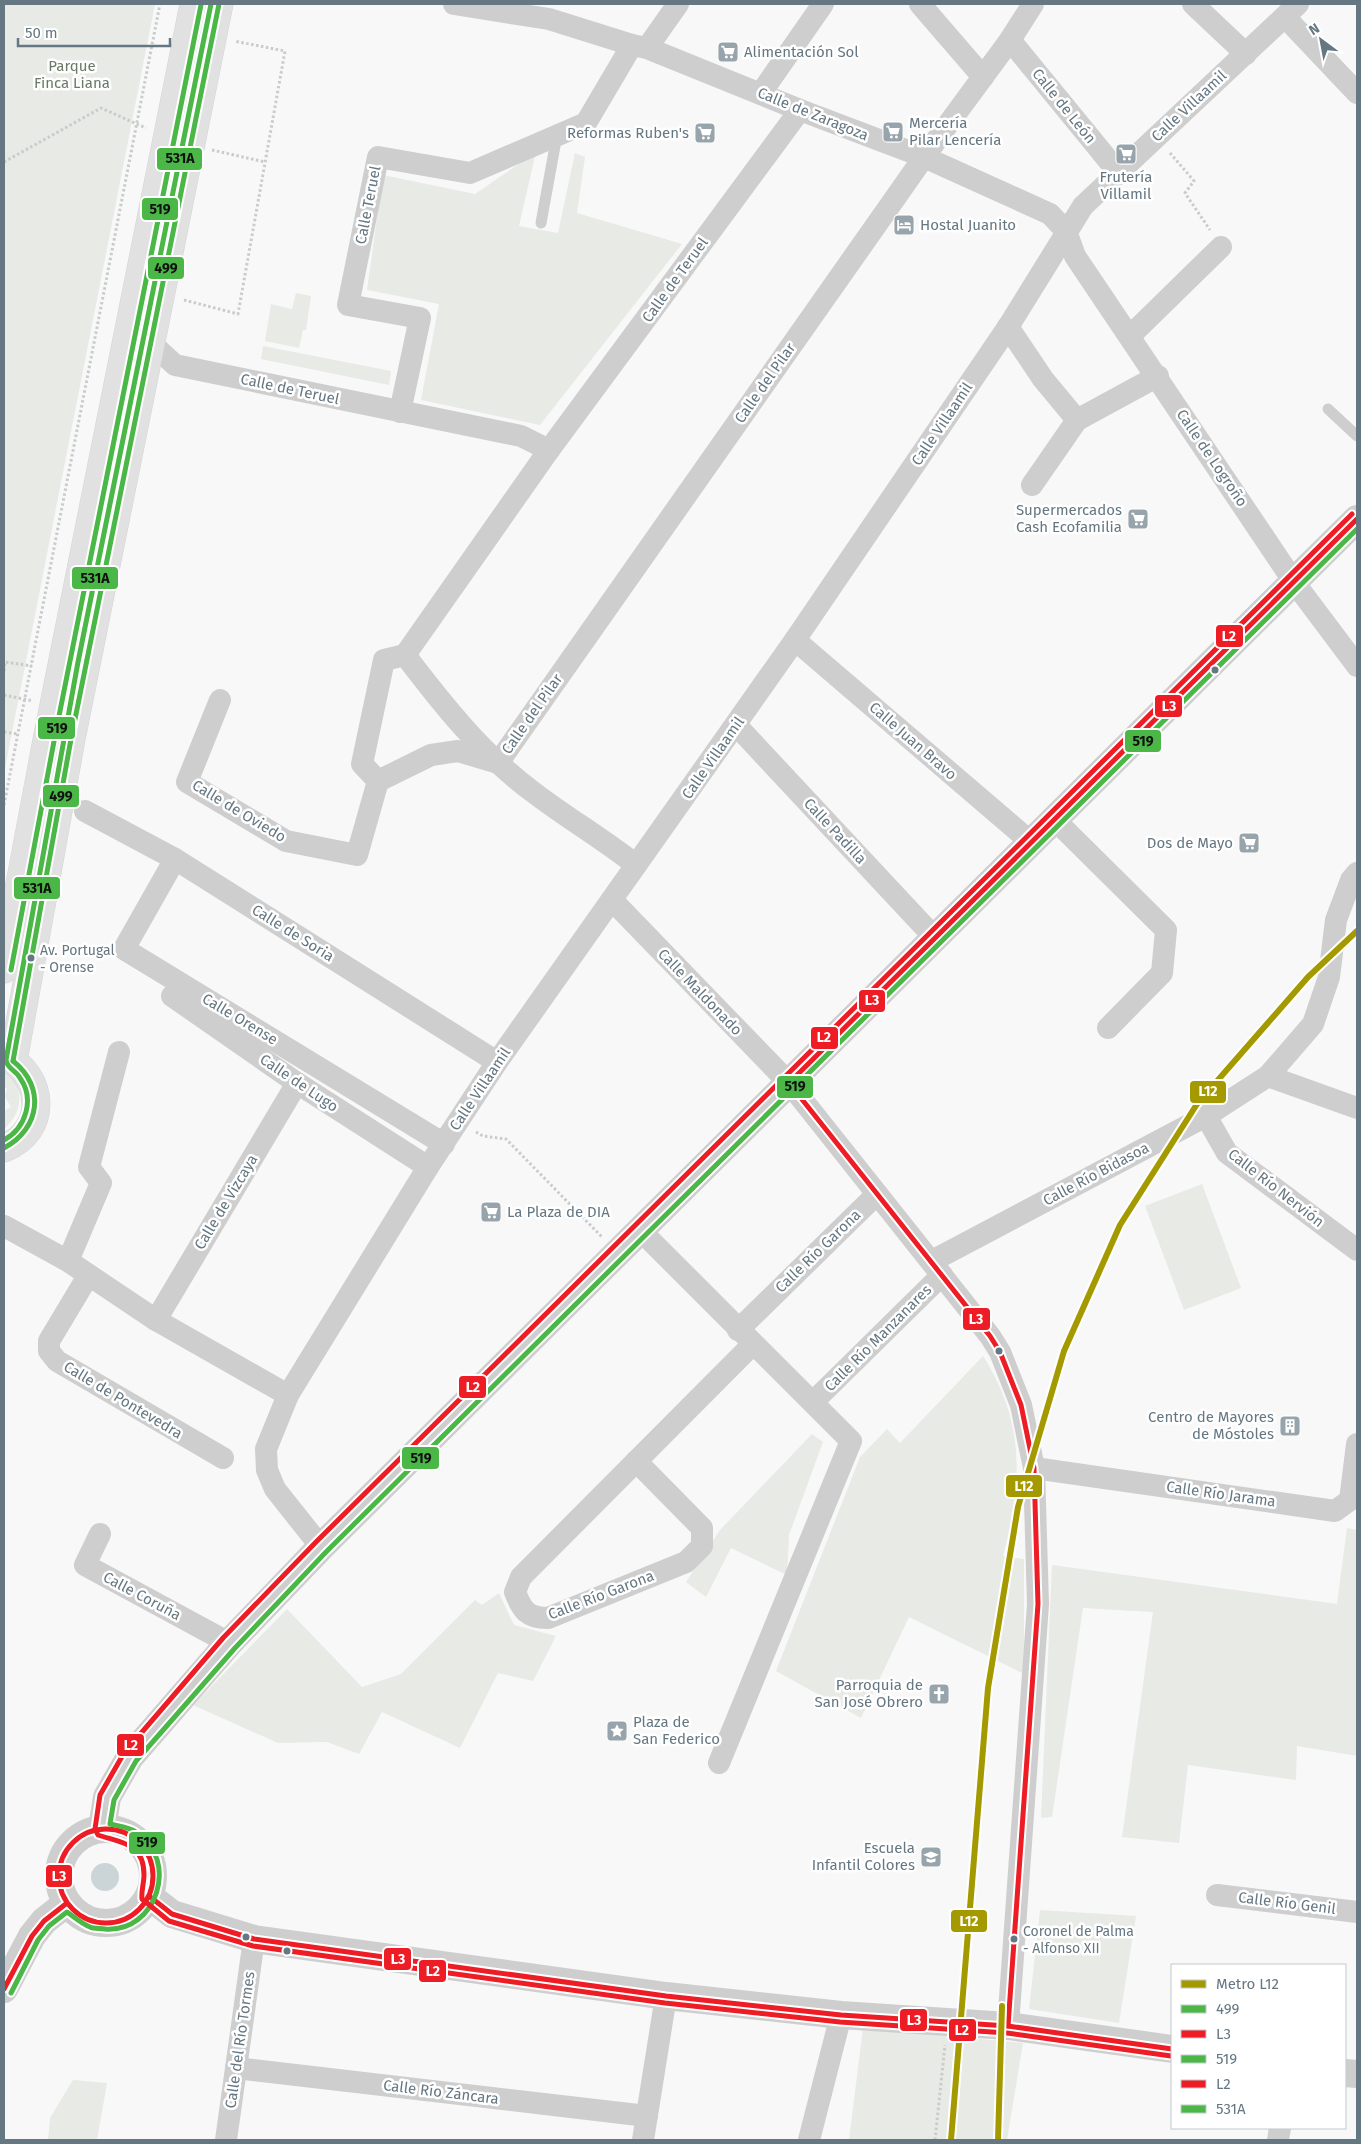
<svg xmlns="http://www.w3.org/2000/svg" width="1361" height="2144" viewBox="0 0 1361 2144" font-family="'Fira Sans',sans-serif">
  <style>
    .green { fill: #e8eae5 }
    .water { fill: #cbd5d7 }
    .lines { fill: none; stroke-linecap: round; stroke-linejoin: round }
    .primary-casing { stroke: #d4d5d6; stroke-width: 29 }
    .path { stroke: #cacbcd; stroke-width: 3; stroke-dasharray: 2.5 2.5; stroke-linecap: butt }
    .service { stroke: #cececf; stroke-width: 11 }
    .minor { stroke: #cececf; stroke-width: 22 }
    .tertiary { stroke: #cececf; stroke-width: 28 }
    .primary { stroke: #e1e1e2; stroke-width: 28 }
    .path-bridge { stroke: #cacbcd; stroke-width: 3; stroke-dasharray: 2.5 2.5; stroke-linecap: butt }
    .bus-1-casing { stroke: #fff; stroke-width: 9 }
    .bus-2-casing { stroke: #fff; stroke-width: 9 }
    .bus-3-casing { stroke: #fff; stroke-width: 9 }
    .bus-4-casing { stroke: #fff; stroke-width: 9 }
    .bus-5-casing { stroke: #fff; stroke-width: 9 }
    .bus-1 { stroke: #4ab747; stroke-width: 5 }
    .bus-2 { stroke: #ee1c25; stroke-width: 5 }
    .bus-3 { stroke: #4ab747; stroke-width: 5 }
    .bus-4 { stroke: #ee1c25; stroke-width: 5 }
    .bus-5 { stroke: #4ab747; stroke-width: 5 }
    .metro-1-casing { stroke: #fff; stroke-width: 10 }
    .metro-1 { stroke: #a49a00; stroke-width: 6 }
    .bus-dot { fill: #657782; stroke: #fff; stroke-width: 2 }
    .labels { text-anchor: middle; stroke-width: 5; stroke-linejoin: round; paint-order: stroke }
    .bus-label { font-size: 14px; fill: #657782; stroke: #fff; text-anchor: start }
    .poi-label { font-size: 15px; fill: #657782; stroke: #fff; text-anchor: end }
    .park-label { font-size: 15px; fill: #697a63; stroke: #fff }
    .street-label { font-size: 15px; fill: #657782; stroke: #fff }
    .line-badge { stroke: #fff; stroke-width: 2 }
    .badge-label { font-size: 14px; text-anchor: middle; font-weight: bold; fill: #fff }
    .pale-badge-label { font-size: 14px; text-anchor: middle; font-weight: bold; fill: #111 }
  </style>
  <rect width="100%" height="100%" fill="#f8f8f8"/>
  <!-- green -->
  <g class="green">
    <path d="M4,4h151l-151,769z"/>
    <path d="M536,152l-17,74 39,7 17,-80 10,4 -8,56 105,31 -142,181 -119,-25 18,-96 -72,-14 16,-115 92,19z"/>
    <path d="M296,293l15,3 -5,34h-3l-4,18 -34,-7 6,-37 21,5z"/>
    <path d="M263,346l128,25 -2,14 -128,-26z"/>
    <path d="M4,1074c23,13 18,40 0,55v-18l7,-4 -6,-10 2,-9 -3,-1z"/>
    <path d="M1202,1184l39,104 -57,22 -39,-104z"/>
    <path d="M983,1356c42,66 40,127 20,200l21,3v115l-115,-57 -48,101 -85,-47 84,-214 27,-28 13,14z"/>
    <path d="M812,1434l11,8 -34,93 -2,40 -56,-27 -25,49 -20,-15 34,-52z"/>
    <path d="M1347,1528l10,2v226l-60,-10 -1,34 -108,-15 -9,78 -57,-6 31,-225 -70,-4 -31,209 -11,1 11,-253 285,39z"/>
    <path d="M499,1593l15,32 42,11 -23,45 -35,-8 -38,75 -78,-36 -23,42 -32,-12 -49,1 -85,-38 94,-96 75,78 39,-13 74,-74 7,5z"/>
    <path d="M1040,1910l96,6 -17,107 -90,-14z"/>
    <path d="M863,2028l160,15 -16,97h-158z"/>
    <path d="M73,2080l34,3 -10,57h-49l2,-22z"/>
  </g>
  <!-- water -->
  <circle class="water" cx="105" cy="1877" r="14"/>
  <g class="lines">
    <!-- primary casing -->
    <g class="primary-casing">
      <g id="primary">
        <path d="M4,969l44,-234 146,-731"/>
        <path d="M4,1056c41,20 44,75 0,92"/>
        <path d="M13,1061l58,-322 148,-735"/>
      </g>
    </g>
    <!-- path -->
    <g class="path">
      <path d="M212,150l53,12"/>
      <path d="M1170,153l24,28 -9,12 25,37"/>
      <path d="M4,162l97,-54 45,20"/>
      <path d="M184,300l54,14 47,-263 -51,-10"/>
      <path d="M4,671l1,-9 27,4"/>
      <path d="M4,732l14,2"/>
      <path d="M4,805l156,-801"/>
      <path d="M476,1132l7,4 23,3 96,98"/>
      <path d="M935,2140l10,-95"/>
    </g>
    <!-- service -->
    <g class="service">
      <path d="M541,223l16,-88"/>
      <path d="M1328,409l29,27"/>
    </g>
    <!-- minor -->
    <g class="minor">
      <path d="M454,4l95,15 83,26 15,3 153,62 124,47 126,57 16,17 9,25 219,326 63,84"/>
      <path d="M920,4l63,73"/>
      <path d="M1193,4l53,50"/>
      <path d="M1285,17l72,76"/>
      <path d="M1010,40l108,132"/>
      <path d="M647,48l31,-44"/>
      <path d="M761,93l62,-89"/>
      <path d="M1008,327l35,52 34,41 81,-44"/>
      <path d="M1130,336l91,-89"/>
      <path d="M151,343l24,22 346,71 28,14"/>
      <path d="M400,412l20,-94 -72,-13 30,-148 92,16 116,-50 46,-78"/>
      <path d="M1032,485l45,-65"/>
      <path d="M795,640l237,203"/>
      <path d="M405,655l144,-205 251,-340"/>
      <path d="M405,655c38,50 77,99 128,137 34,26 70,47 103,73"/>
      <path d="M220,700l-33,82 99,59 71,14 21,-74 -16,-17 22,-104 21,-5"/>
      <path d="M736,725l198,212"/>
      <path d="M378,781l53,-26 27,-4 40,12 426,-606 86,-117 23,-36"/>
      <path d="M85,811l90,48 322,203"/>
      <path d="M1055,820l111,110 -4,43 -54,55"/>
      <path d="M175,859l-51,90 320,195"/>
      <path d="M612,900l177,183 201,253 10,16 21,53 13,63 4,136 -30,422"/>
      <path d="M172,996l125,87 131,84"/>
      <path d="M1268,1076l89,32"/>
      <path d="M1206,1116l21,37 130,97"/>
      <path d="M4,1226l64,35 88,59 132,75"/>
      <path d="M640,1230l211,211 -132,322"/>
      <path d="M68,1261l33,-78 -12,-16 30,-115"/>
      <path d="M932,1261l274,-145 62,-40 45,-52 16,-47 7,-57 15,-40 6,-7"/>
      <path d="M88,1276l-39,65v10l8,10 166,97"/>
      <path d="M156,1320l141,-237"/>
      <path d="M738,1330l139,-136"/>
      <path d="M813,1402l129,-127"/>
      <path d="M636,1461l66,67v18l-16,16 -138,56c-21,0 -26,-8 -33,-26l6,-15 232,-233"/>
      <path d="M1034,1468l301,43 15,-11 7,-56"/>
      <path d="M100,1534l-15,31 144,78"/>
      <path d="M321,1547l-46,-58 -8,-19 -1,-21 22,-54 140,-228 69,-105 298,-422 213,-313 75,-121 215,-202"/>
      <path d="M1217,1895l140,17"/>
      <path d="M236,2068l411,48"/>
      <path d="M226,2140l28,-201"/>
      <path d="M643,2140l23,-144"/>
      <path d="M809,2140l32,-125"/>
      <path d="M1278,2140l2,-12"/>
    </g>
    <!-- tertiary -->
    <g class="tertiary">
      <circle cx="106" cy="1876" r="47"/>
      <path d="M102,1829l5,-32 23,-40 99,-114 92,-96 1036,-1028"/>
      <path d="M149,1896l23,18 82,25 412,57 175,19 167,11 164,23"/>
      <path d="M4,1989l28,-53 12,-15 23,-18"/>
      <path d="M1345,2073l12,1"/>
    </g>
    <!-- primary -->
    <use href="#primary" class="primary"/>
    <!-- path-bridge -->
    <path class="path-bridge" d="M4,695l29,6"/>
    <!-- bus-1 casing -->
    <g class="bus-1-casing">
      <g id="bus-1">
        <path d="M13,1061l58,-322 148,-735"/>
        <path d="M4,1148c36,-19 42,-61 9,-87"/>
      </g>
    </g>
    <!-- bus-2 casing -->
    <g class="bus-2-casing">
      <g id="bus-2">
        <circle cx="106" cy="1876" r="47"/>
        <path d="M149,1896l23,18 82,25 412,57 175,19 167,11 164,23"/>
        <path d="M4,1989l28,-53 12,-15 23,-18"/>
        <path d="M1008,2026l30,-422 -4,-136 -13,-63 -21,-53 -10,-16 -201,-253 568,-564"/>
      </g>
    </g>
    <!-- bus-3 casing -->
    <g class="bus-3-casing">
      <g id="bus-3">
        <path d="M11,970l44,-234 146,-731"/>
        <path d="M11,1993l27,-53 11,-14 18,-14c7,5 15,12 23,15 4,2 10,1 15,2 52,4 75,-69 31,-97 -7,-5 -18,-6 -26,-8l4,-24 22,-39 99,-113 91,-96 1031,-1023"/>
      </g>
    </g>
    <!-- bus-4 casing -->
    <g class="bus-4-casing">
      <path id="bus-4" d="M1171,2056l-164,-23 -167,-11 -175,-19 -412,-57 -84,-25 -27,-22c-1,-8 2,-16 2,-24 0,-32 -22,-32 -46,-40l-3,-6 5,-34 24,-42 99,-115 93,-96 1036,-1028"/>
    </g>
    <!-- bus-5 casing -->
    <g class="bus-5-casing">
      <path id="bus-5" d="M4,1140c22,-12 31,-41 16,-62 -4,-8 -13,-9 -14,-18l72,-398 133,-658"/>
    </g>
    <!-- bus-1 -->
    <use href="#bus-1" class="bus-1"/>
    <!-- bus-2 -->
    <use href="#bus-2" class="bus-2"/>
    <!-- bus-3 -->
    <use href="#bus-3" class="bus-3"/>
    <!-- bus-4 -->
    <use href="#bus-4" class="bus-4"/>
    <!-- bus-5 -->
    <use href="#bus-5" class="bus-5"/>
    <!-- metro-1 casing -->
    <g class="metro-1-casing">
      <g id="metro-1">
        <path d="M951,2140l37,-452 30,-181 46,-156 56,-126 77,-121 111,-127 49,-46"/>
        <path d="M998,2140l4,-134"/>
      </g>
    </g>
    <!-- metro-1 -->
    <use href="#metro-1" class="metro-1"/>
  </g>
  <!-- icons -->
  <defs>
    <g id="supermarket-square" transform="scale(1.125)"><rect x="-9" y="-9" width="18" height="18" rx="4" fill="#98a4ab" stroke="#fff"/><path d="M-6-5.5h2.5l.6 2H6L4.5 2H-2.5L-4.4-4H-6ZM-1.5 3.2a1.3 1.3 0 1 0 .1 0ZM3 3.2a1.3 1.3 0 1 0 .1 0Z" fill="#fff"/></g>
    <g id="hotel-square" transform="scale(1.125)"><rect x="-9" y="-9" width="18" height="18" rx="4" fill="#98a4ab" stroke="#fff"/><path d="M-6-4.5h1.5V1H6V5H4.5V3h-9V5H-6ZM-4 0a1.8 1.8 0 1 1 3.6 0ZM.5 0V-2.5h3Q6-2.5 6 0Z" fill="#fff"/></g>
    <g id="building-square" transform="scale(1.125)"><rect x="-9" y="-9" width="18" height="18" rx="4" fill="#98a4ab" stroke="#fff"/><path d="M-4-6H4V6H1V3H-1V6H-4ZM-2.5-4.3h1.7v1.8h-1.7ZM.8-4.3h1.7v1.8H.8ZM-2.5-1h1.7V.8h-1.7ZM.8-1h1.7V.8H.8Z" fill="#fff"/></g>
    <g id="church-square" transform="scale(1.125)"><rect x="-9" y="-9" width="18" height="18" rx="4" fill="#98a4ab" stroke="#fff"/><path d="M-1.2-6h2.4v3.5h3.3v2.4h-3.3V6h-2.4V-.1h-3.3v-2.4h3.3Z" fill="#fff"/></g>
    <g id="sight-square" transform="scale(1.125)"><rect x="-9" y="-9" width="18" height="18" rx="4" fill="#98a4ab" stroke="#fff"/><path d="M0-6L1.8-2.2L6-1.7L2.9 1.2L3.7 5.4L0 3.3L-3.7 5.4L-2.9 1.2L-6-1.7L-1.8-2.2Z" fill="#fff"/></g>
    <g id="school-square" transform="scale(1.125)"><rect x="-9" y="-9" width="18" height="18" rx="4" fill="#98a4ab" stroke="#fff"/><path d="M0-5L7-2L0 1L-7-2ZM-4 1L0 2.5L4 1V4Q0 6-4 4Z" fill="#fff"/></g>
  </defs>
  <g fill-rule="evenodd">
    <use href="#supermarket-square" x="728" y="52"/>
    <use href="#supermarket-square" x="893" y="132"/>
    <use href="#supermarket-square" x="705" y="133"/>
    <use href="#supermarket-square" x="1126" y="154"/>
    <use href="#hotel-square" x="904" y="225"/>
    <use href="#supermarket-square" x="1138" y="519"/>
    <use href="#supermarket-square" x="1249" y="843"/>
    <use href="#supermarket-square" x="491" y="1212"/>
    <use href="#building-square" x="1290" y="1426"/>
    <use href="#church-square" x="939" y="1694"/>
    <use href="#sight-square" x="617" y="1731"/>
    <use href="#school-square" x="931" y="1857"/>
  </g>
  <!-- markers -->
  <g class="bus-dot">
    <circle cx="1215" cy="670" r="4.5"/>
    <circle cx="31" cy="958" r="4.5"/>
    <circle cx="999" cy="1351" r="4.5"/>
    <circle cx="246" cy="1937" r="4.5"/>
    <circle cx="1014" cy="1939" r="4.5"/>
    <circle cx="287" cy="1951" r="4.5"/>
  </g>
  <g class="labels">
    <!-- bus labels -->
    <g class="bus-label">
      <text x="40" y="955">Av. Portugal<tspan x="40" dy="17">- Orense</tspan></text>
      <text x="1023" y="1936">Coronel de Palma<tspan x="1023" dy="17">- Alfonso XII</tspan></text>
    </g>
    <!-- poi labels -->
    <g class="poi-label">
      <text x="744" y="57" text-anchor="start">Alimentación Sol</text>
      <text x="909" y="128" text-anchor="start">Mercería<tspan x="909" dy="17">Pilar Lencería</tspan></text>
      <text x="689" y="138">Reformas Ruben's</text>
      <text x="1126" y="182" text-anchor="middle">Frutería<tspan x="1126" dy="17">Villamil</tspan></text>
      <text x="920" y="230" text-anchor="start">Hostal Juanito</text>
      <text x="1122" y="515">Supermercados<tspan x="1122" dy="17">Cash Ecofamilia</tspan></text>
      <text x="1233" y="848">Dos de Mayo</text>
      <text x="507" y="1217" text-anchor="start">La Plaza de DIA</text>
      <text x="1274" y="1422">Centro de Mayores<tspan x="1274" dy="17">de Móstoles</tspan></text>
      <text x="923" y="1690">Parroquia de<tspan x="923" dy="17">San José Obrero</tspan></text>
      <text x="633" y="1727" text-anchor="start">Plaza de<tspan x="633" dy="17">San Federico</tspan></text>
      <text x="915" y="1853">Escuela<tspan x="915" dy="17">Infantil Colores</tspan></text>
    </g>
    <!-- park labels -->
    <g class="park-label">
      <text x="72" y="71">Parque<tspan x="72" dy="17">Finca Liana</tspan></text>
    </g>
    <!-- street labels -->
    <g class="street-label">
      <text transform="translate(1064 106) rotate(51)" y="5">Calle de León</text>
      <text transform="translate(1189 106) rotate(-43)" y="5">Calle Villaamil</text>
      <text transform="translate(813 114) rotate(22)" y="5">Calle de Zaragoza</text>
      <text transform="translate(368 205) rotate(-79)" y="5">Calle Teruel</text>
      <text transform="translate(675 280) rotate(-54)" y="5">Calle de Teruel</text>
      <text transform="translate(765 383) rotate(-55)" y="5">Calle del Pilar</text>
      <text transform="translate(290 389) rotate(12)" y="5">Calle de Teruel</text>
      <text transform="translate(942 424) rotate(-56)" y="5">Calle Villaamil</text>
      <text transform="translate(1212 458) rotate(56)" y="5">Calle de Logroño</text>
      <text transform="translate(532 714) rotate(-55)" y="5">Calle del Pilar</text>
      <text transform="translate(913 741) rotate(41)" y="5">Calle Juan Bravo</text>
      <text transform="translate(713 758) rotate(-55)" y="5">Calle Villaamil</text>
      <text transform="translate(239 811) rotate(31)" y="5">Calle de Oviedo</text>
      <text transform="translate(835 831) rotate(47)" y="5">Calle Padilla</text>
      <text transform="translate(293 933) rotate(32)" y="5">Calle de Soria</text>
      <text transform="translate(700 992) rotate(46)" y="5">Calle Maldonado</text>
      <text transform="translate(240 1019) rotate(31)" y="5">Calle Orense</text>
      <text transform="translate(299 1083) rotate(34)" y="5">Calle de Lugo</text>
      <text transform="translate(480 1089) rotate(-56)" y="5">Calle Villaamil</text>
      <text transform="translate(1096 1174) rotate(-28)" y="5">Calle Río Bidasoa</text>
      <text transform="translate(1276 1188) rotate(38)" y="5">Calle Río Nervión</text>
      <text transform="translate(226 1202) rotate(-59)" y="5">Calle de Vizcaya</text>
      <text transform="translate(818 1251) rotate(-44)" y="5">Calle Río Garona</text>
      <text transform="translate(878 1338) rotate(-45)" y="5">Calle Río Manzanares</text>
      <text transform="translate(123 1400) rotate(31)" y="5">Calle de Pontevedra</text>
      <text transform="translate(1221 1494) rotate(8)" y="5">Calle Río Jarama</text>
      <text transform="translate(601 1595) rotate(-21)" y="5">Calle Río Garona</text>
      <text transform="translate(142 1596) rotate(28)" y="5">Calle Coruña</text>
      <text transform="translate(1287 1903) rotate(7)" y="5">Calle Río Genil</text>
      <text transform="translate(240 2040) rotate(-82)" y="5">Calle del Río Tormes</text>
      <text transform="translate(441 2092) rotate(7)" y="5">Calle Río Záncara</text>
    </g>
  </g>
  <g class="line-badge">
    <rect x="156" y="147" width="47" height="24" rx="5" fill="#4ab747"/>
    <rect x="141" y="197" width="38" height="24" rx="5" fill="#4ab747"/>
    <rect x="147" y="256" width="38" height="24" rx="5" fill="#4ab747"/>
    <rect x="71" y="566" width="48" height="24" rx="5" fill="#4ab747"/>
    <rect x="1215" y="624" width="29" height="24" rx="5" fill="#ee1c25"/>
    <rect x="1154" y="694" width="29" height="24" rx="5" fill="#ee1c25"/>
    <rect x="37" y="716" width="39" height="24" rx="5" fill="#4ab747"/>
    <rect x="1124" y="729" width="38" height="24" rx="5" fill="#4ab747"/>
    <rect x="42" y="784" width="38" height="24" rx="5" fill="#4ab747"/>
    <rect x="13" y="876" width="48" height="24" rx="5" fill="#4ab747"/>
    <rect x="858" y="989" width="28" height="24" rx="5" fill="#ee1c25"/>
    <rect x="810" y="1026" width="29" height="24" rx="5" fill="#ee1c25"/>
    <rect x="776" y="1075" width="38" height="24" rx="5" fill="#4ab747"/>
    <rect x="1189" y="1080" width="38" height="24" rx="5" fill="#a49a00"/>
    <rect x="962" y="1307" width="29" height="24" rx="5" fill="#ee1c25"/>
    <rect x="458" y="1375" width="29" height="24" rx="5" fill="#ee1c25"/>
    <rect x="401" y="1446" width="39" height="24" rx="5" fill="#4ab747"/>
    <rect x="1005" y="1474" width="38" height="24" rx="5" fill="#a49a00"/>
    <rect x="116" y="1733" width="29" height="24" rx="5" fill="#ee1c25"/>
    <rect x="128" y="1831" width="38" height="24" rx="5" fill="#4ab747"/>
    <rect x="45" y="1864" width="28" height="24" rx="5" fill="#ee1c25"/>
    <rect x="950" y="1909" width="38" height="24" rx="5" fill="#a49a00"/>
    <rect x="383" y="1947" width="29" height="24" rx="5" fill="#ee1c25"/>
    <rect x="418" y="1959" width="29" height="24" rx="5" fill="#ee1c25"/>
    <rect x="899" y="2008" width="29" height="24" rx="5" fill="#ee1c25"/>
    <rect x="948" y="2018" width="29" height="24" rx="5" fill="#ee1c25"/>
  </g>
  <g class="badge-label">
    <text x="1229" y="641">L2</text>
    <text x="1169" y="711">L3</text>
    <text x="872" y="1005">L3</text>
    <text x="824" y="1042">L2</text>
    <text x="1208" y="1096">L12</text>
    <text x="976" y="1324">L3</text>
    <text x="473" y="1392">L2</text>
    <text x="1024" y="1491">L12</text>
    <text x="131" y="1750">L2</text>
    <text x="59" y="1881">L3</text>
    <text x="969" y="1926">L12</text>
    <text x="398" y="1964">L3</text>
    <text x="433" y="1976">L2</text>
    <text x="914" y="2025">L3</text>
    <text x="962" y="2035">L2</text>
  </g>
  <g class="pale-badge-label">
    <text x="180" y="163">531A</text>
    <text x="160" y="214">519</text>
    <text x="166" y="273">499</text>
    <text x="95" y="583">531A</text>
    <text x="57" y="733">519</text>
    <text x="1143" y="746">519</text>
    <text x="61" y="801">499</text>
    <text x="37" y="893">531A</text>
    <text x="795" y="1091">519</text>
    <text x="421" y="1463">519</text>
    <text x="147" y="1847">519</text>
  </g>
  <!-- border -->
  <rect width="1361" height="2144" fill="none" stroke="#657782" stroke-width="10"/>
  <!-- legend -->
  <rect x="1171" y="1964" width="175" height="165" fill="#ffffff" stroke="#c1c9cd"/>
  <rect x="1181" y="1980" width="25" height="8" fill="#a49a00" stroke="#c1c9cd"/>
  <text x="1216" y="1989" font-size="15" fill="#657782">Metro L12</text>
  <rect x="1181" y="2005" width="25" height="8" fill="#4ab747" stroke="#c1c9cd"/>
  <text x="1216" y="2014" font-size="15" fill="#657782">499</text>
  <rect x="1181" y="2030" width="25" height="8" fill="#ee1c25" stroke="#c1c9cd"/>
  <text x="1216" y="2039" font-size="15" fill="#657782">L3</text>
  <rect x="1181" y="2055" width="25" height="8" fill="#4ab747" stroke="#c1c9cd"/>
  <text x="1216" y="2064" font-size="15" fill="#657782">519</text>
  <rect x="1181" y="2080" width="25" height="8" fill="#ee1c25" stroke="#c1c9cd"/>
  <text x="1216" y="2089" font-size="15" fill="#657782">L2</text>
  <rect x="1181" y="2105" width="25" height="8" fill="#4ab747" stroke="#c1c9cd"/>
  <text x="1216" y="2114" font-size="15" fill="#657782">531A</text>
  <!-- north arrow -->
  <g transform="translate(1321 40) rotate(328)" stroke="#ffffff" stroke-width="4" paint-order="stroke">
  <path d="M0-4L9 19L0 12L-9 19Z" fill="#657782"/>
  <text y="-8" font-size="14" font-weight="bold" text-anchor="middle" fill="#657782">N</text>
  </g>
  <!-- scale -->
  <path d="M18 38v8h152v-8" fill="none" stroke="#657782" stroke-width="2.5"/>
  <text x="25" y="38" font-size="15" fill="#657782" stroke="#ffffff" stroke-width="4" paint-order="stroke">50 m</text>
</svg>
